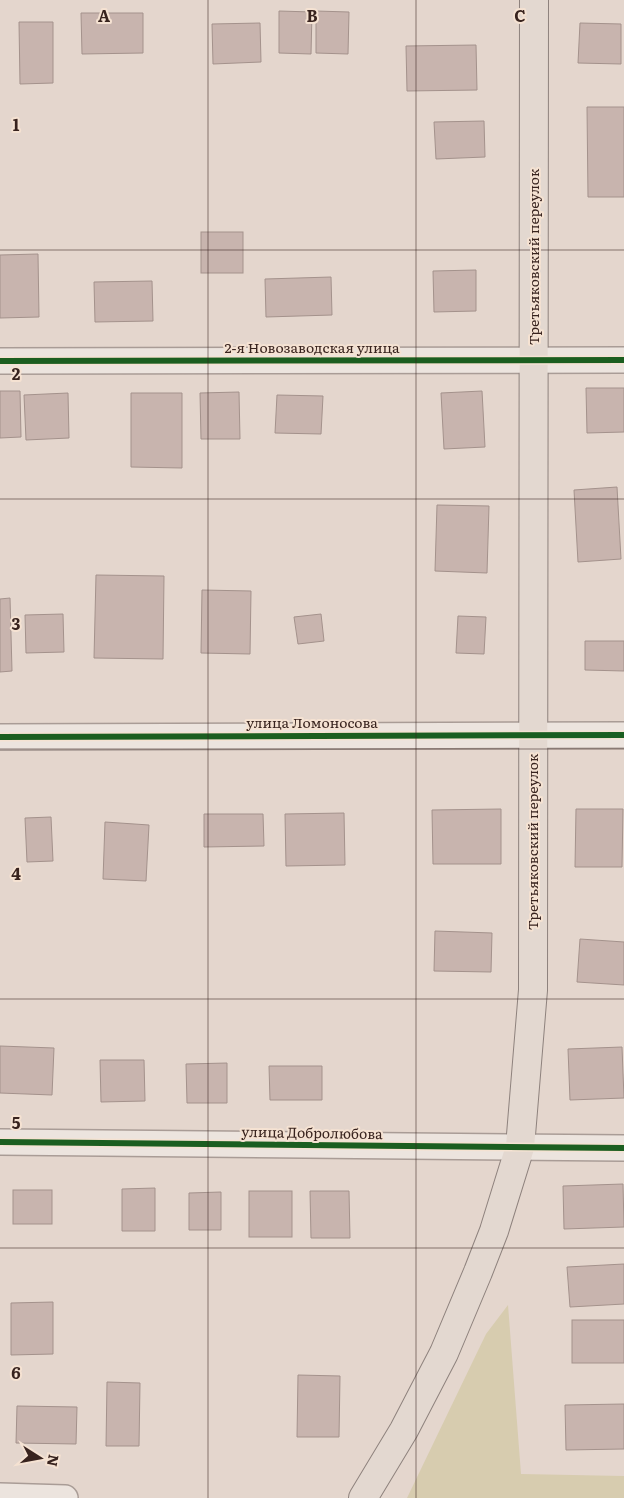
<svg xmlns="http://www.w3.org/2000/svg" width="624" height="1498" viewBox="0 0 624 1498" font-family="Literata,serif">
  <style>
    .green { fill: #d7ccaf }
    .building { fill: #c8b4ae; stroke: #a4928c }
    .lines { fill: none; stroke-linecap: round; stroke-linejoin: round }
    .minor-casing { stroke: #a99c96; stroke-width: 28 }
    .major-casing { stroke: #8e827d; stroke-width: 30 }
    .minor { stroke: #ece4de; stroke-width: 25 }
    .major { stroke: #e3d8d0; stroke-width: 28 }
    .cycleway-casing { stroke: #f5e2d2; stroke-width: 9 }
    .cycleway { stroke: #1b5e20; stroke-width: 6 }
    .grid { fill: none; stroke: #38231e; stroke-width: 1; stroke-opacity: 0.55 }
    .labels { text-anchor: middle; stroke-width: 4; stroke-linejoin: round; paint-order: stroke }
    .street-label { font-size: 14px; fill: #38231e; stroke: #f5e2d2 }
    .grid-label { font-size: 16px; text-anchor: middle; font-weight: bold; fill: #38231e; stroke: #f5e2d2; stroke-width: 4; stroke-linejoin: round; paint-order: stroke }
  </style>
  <rect width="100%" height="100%" fill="#e4d6cd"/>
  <!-- green -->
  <path class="green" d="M508,1305l13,169 103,2v22h-217l79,-164z"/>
  <!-- building -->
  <g class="building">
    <path d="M279,11l33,1 -1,42 -32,-1z"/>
    <path d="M316,11l33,1 -1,42 -32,-1z"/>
    <path d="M81,13h62v40l-61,1z"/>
    <path d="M19,22h34v61l-33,1z"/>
    <path d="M260,23l1,39 -48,2 -1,-40z"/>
    <path d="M580,23l41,1v40l-43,-1z"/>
    <path d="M476,45l1,45 -70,1 -1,-45z"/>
    <path d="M587,107h37v90h-36z"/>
    <path d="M484,121l1,36 -49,2 -2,-37z"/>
    <rect x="201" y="232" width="42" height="41"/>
    <path d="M38,254l1,63 -39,1v-63z"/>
    <path d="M476,270v41l-42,1 -1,-41z"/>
    <path d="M331,277l1,38 -66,2 -1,-38z"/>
    <path d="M152,281l1,40 -58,1 -1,-40z"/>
    <path d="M586,388h38v44l-37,1z"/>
    <path d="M0,391h20l1,46 -21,1z"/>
    <path d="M482,391l3,56 -41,2 -3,-56z"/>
    <path d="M239,392l1,47h-39l-1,-46z"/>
    <path d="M68,393l1,45 -43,2 -2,-45z"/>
    <path d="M131,393h51v75l-51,-1z"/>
    <path d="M277,395l46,1 -2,38 -46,-1z"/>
    <path d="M617,487l4,72 -43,3 -4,-72z"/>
    <path d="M437,505l52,1 -2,67 -52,-2z"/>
    <path d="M96,575l68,1 -1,83 -69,-1z"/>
    <path d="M202,590l49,1 -1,63 -49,-1z"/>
    <path d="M10,598l2,73 -12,1v-73z"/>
    <path d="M63,614l1,38 -38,1 -1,-38z"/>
    <path d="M321,614l3,27 -26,3 -4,-27z"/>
    <path d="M458,616l28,1 -2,37 -28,-1z"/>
    <path d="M585,641h39v30l-39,-1z"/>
    <path d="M501,809v55h-68l-1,-54z"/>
    <path d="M576,809h47l-1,58h-47z"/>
    <path d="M344,813l1,52 -59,1 -1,-52z"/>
    <path d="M204,814h59l1,32 -60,1z"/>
    <path d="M51,817l2,44 -26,1 -2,-44z"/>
    <path d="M105,822l44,3 -3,56 -43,-2z"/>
    <path d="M435,931l57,2 -1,39 -57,-1z"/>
    <path d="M580,939l44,3v43l-47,-3z"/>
    <path d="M0,1046l54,2 -2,47 -52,-2z"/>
    <path d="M622,1047l2,51 -54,2 -2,-51z"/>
    <path d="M100,1060h44l1,41 -44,1z"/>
    <path d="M227,1063v40h-40l-1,-39z"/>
    <path d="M269,1066h53v34h-52z"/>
    <path d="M623,1184l1,43 -60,2 -1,-43z"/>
    <path d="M155,1188v43h-33v-42z"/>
    <rect x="13" y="1190" width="39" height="34"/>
    <rect x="249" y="1191" width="43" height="46"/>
    <path d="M310,1191h39l1,47h-39z"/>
    <path d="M221,1192v38h-32v-37z"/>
    <path d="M624,1264v40l-54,3 -3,-40z"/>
    <path d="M53,1302v52l-42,1v-52z"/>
    <rect x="572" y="1320" width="52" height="43"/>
    <path d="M298,1375l42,1 -1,61h-42z"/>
    <path d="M107,1382l33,1 -1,63h-33z"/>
    <path d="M624,1404v45l-58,1 -1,-45z"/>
    <path d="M17,1406l60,1 -1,37 -60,-1z"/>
  </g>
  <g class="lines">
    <!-- minor casing -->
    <g class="minor-casing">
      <g id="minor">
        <path d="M0,361l624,-1"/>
        <path d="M0,737l624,-2"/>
        <path d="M0,1142l624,6"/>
        <path d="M0,1496l65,2"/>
      </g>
    </g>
    <!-- major casing -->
    <g class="major-casing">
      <path id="major" d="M363,1498l41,-68 40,-77 34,-81 16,-41 26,-84 13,-157 1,-990"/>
    </g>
    <!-- minor -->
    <use href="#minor" class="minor"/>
    <!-- major -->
    <use href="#major" class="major"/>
    <!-- cycleway casing -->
    <g class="cycleway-casing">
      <g id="cycleway">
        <path d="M0,361l624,-1"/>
        <path d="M0,737l624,-2"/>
        <path d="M0,1142l624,6"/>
      </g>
    </g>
    <!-- cycleway -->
    <use href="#cycleway" class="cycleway"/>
  </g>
  <!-- grid -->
  <path class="grid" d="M208,0v1498M416,0v1498M0,250h624M0,499h624M0,749h624M0,999h624M0,1248h624"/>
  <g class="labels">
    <!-- street labels -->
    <g class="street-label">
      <text transform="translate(534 257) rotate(-90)" y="5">Третьяковский переулок</text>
      <text x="312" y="353">2-я Новозаводская улица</text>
      <text x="312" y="728">улица Ломоносова</text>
      <text transform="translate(533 842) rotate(-90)" y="5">Третьяковский переулок</text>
      <text transform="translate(312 1133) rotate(1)" y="5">улица Добролюбова</text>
    </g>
  </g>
  <g class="grid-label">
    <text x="104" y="22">A</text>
    <text x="312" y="22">B</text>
    <text x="520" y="22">C</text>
    <text x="16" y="131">1</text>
    <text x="16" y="380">2</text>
    <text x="16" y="630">3</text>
    <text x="16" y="880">4</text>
    <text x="16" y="1129">5</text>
    <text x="16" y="1379">6</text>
  </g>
  <!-- north arrow -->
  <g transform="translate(40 1458) rotate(101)" stroke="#f5e2d2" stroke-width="4" paint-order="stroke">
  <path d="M0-4L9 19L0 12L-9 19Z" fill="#38231e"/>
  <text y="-8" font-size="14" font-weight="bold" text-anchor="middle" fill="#38231e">N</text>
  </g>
</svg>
